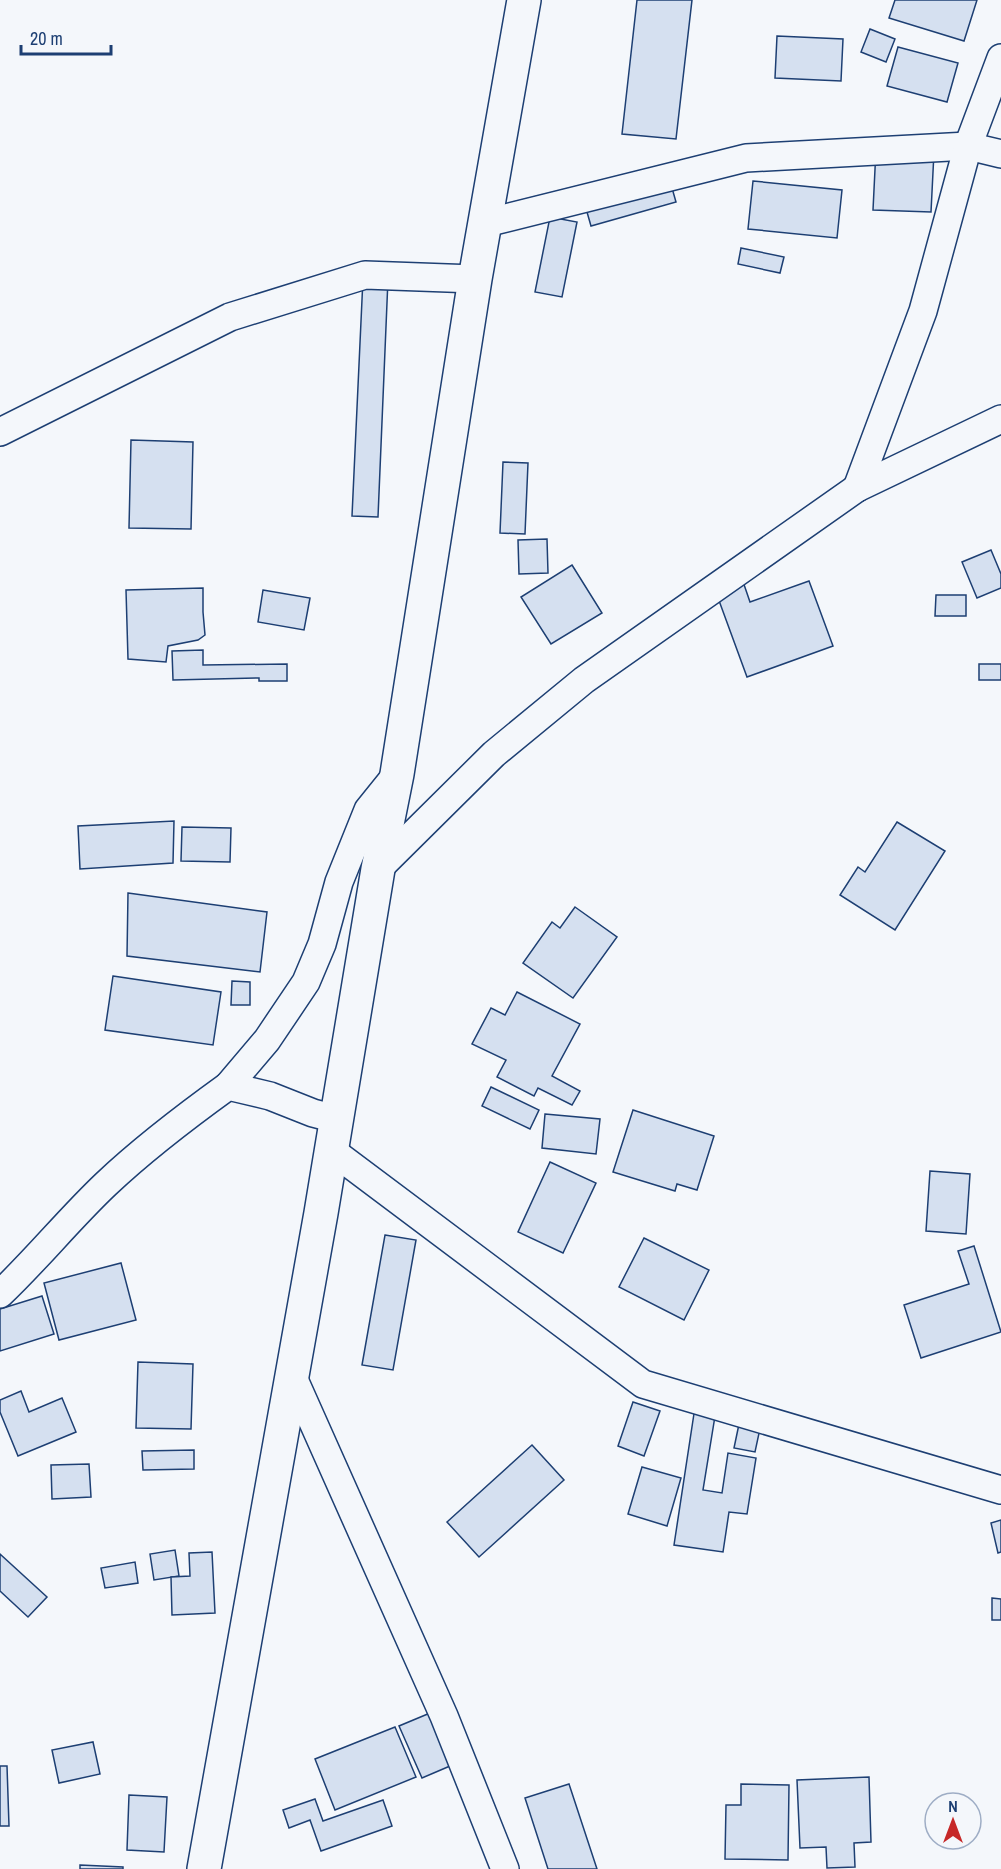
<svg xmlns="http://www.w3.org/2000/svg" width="1001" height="1869" viewBox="0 0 1001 1869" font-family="'Archivo Narrow',sans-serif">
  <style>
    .building { fill: #d5e0f0; stroke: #1d3f73; stroke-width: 1.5 }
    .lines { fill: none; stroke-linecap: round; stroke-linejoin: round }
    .street-casing { stroke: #1d3f73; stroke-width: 30 }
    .secondary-casing { stroke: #1d3f73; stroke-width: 36 }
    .street { stroke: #f4f7fb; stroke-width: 27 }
    .secondary { stroke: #f4f7fb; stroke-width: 33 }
  </style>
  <rect width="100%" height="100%" fill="#f4f7fb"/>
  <!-- building -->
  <g class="building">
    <path d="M637,0h55l-16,139 -54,-5z"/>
    <path d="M895,0h82l-13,41 -75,-23z"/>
    <path d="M870,29l25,10 -9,23 -25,-10z"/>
    <path d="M777,36l66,3 -2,42 -66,-3z"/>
    <path d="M898,47l60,16 -11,39 -60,-16z"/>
    <path d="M876,149l58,3 -3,60 -58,-2z"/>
    <path d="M670,181l6,21 -85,24 -6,-21z"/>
    <path d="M753,181l89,9 -5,48 -89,-9z"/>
    <path d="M550,217l27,5 -15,75 -27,-5z"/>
    <path d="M741,248l43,9 -4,16 -42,-9z"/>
    <path d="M363,278l25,1 -10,238 -26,-1z"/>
    <path d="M131,440l62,2 -2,87 -62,-1z"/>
    <path d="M503,462l25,1 -3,71 -25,-1z"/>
    <path d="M547,539l1,34 -29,1 -1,-34z"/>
    <path d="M991,550l10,24v14l-24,10 -15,-36z"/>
    <path d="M572,565l30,48 -51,31 -30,-47z"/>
    <path d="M738,567l12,35 59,-21 24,65 -86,31 -37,-101z"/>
    <path d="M203,588v24l2,23 -7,5 -30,6 -2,16 -38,-3 -2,-69z"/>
    <path d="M263,590l47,8 -6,32 -46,-8z"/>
    <path d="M936,595h30v21h-31z"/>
    <path d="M203,650v15l84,-1v17h-28v-3l-86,2 -1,-29z"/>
    <rect x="979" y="664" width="22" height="16"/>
    <path d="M174,821l-1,42 -93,6 -2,-43z"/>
    <path d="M897,822l48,29 -50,79 -55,-35 18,-28 7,5z"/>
    <path d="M182,827l49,1 -1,34 -49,-1z"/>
    <path d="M128,893l139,19 -7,60 -133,-16z"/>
    <path d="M575,907l42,30 -44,61 -50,-35 29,-41 8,6z"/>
    <path d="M113,976l108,16 -8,53 -108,-15z"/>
    <path d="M232,981l18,1v23h-19z"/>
    <path d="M517,992l63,32 -28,52 28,15 -8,14 -34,-17 -4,8 -37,-19 9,-17 -34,-16 19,-36 14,7z"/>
    <path d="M491,1087l48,23 -9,19 -48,-23z"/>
    <path d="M633,1110l81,26 -17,54 -20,-6 -2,7 -62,-19z"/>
    <path d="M545,1114l55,5 -4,35 -54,-6z"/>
    <path d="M550,1162l46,21 -33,70 -45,-21z"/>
    <path d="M930,1171l40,3 -4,60 -40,-3z"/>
    <path d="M385,1235l31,5 -23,130 -31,-5z"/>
    <path d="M644,1238l65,32 -25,50 -65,-33z"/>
    <path d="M974,1246l27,86 -80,26 -17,-53 65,-21 -11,-33z"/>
    <path d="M121,1263l15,57 -77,20 -15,-57z"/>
    <path d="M42,1296l12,38 -54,17v-42z"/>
    <path d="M138,1362l55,2 -2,65 -55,-1z"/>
    <path d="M21,1391l8,21 33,-14 14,34 -58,24 -18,-44v-12z"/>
    <path d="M633,1402l27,9 -16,45 -26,-10z"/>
    <path d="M743,1405l21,5 -9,42 -21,-4z"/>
    <path d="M695,1407l21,3 -13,80 19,3 6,-40 28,5 -9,56 -18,-2 -6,40 -49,-7z"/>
    <path d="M532,1445l32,35 -85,77 -32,-35z"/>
    <path d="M194,1450v19l-51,1 -1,-19z"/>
    <path d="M89,1464l2,33 -39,2 -1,-34z"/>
    <path d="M642,1467l39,11 -14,48 -39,-12z"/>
    <path d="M1001,1520v32l-3,1 -7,-30z"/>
    <path d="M175,1550l4,26 -25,4 -4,-26z"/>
    <path d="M212,1552l3,61 -43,2 -1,-38 19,-1 -1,-23z"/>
    <path d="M0,1554l47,43 -19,20 -28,-26z"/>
    <path d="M135,1562l3,21 -33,5 -4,-20z"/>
    <path d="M992,1598l9,1v21h-9z"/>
    <path d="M442,1708l22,52 -42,18 -23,-52z"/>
    <path d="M395,1727l21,50 -81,33 -20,-51z"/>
    <path d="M93,1742l7,32 -41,9 -7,-33z"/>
    <path d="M0,1766h7l2,60h-9z"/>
    <path d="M869,1777l2,65 -17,1 1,24 -28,1 -1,-21 -26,1 -3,-68z"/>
    <path d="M569,1784l28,85h-49l-23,-71z"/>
    <path d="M741,1784l48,1 -1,75 -63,-1 1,-54h15z"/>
    <path d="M129,1795l38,2 -3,55 -37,-2z"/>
    <path d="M315,1799l8,22 60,-21 9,26 -71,25 -11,-31 -21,8 -6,-18z"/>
    <path d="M80,1865l43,2v2h-43z"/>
  </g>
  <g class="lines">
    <!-- street casing -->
    <g class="street-casing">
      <g id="street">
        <path d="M486,223l260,-65 222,-12 33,8"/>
        <path d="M0,432l230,-115 135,-42 110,4"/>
        <path d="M857,488l66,-177 45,-165 33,-88"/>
        <path d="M378,869l116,-115 90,-74 273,-192 144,-69"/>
        <path d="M228,1086l39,-46 39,-58 16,-38 17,-62 29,-72 29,-36"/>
        <path d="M331,1150l312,234 358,106"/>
        <path d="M0,1294c37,-35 69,-75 106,-110 38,-36 79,-67 122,-98l42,10 43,17 23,6"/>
        <path d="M292,1375l152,341 61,153"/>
      </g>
    </g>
    <!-- secondary casing -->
    <g class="secondary-casing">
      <path id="secondary" d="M204,1869l117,-656 57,-344 19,-95 78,-495 49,-279"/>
    </g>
    <!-- street -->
    <use href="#street" class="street"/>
    <!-- secondary -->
    <use href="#secondary" class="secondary"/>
  </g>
  <!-- north arrow -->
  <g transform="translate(953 1821)"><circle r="28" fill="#f4f7fb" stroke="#9eadc5" stroke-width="1.5"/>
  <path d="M0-4.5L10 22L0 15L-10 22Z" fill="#c62828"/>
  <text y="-9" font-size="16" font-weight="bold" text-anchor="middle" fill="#1d3f73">N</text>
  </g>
  <!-- scale -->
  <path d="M21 45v9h90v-9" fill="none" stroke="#1d3f73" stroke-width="3"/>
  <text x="30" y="45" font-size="18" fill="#1d3f73" stroke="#f4f7fb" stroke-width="4.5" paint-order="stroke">20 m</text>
</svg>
